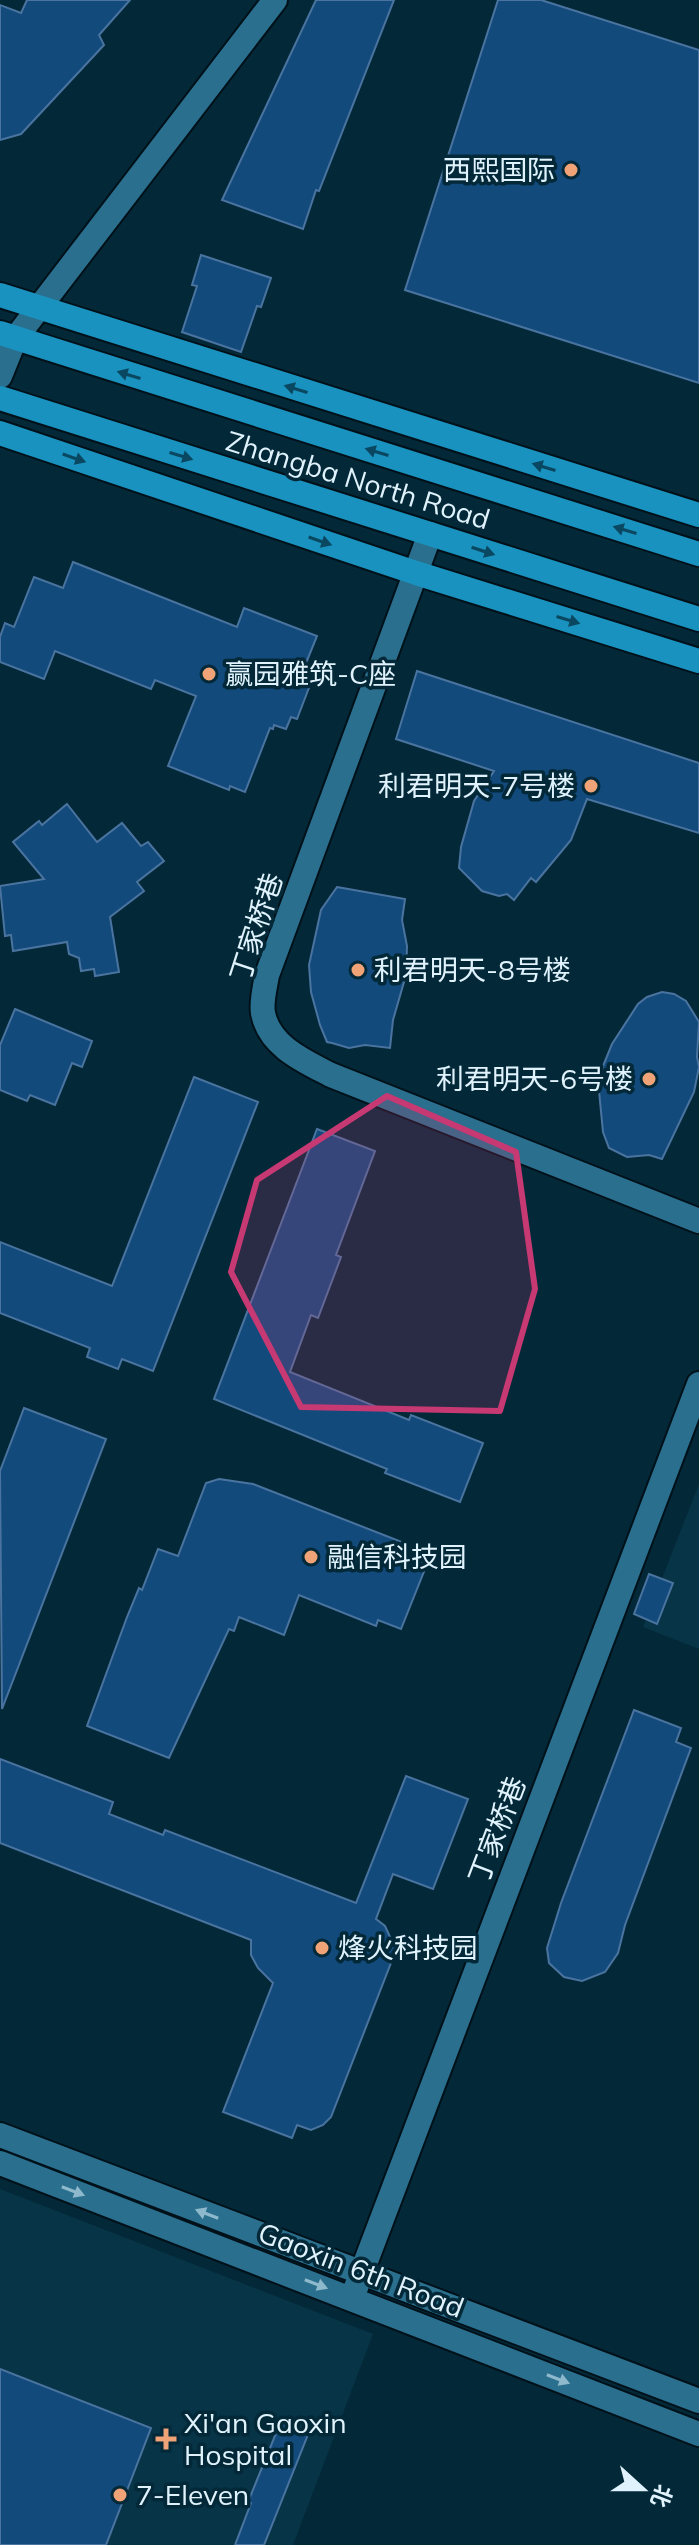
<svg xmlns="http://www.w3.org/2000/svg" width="699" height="2545" viewBox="0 0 699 2545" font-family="Mulish,'Noto Sans SC',sans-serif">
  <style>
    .built { fill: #073446 }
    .building { fill: #124a7c; stroke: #4a749f; stroke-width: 2 }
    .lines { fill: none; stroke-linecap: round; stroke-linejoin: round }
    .minor-casing { stroke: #00111a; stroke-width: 28 }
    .major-casing { stroke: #00111a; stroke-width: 28 }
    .minor { stroke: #2a6f8d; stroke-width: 24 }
    .major { stroke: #1992bf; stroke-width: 24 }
    .oneway { fill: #0a4861 }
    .oneway2 { fill: #8eb8cb }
    .marked { fill: #c63973; fill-opacity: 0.2; stroke: #c63973; stroke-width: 6; stroke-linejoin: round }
    .poi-dot { fill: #efa377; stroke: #032939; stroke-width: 3 }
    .labels { text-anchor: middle; stroke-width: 7; stroke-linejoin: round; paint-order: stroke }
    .poi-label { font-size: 28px; fill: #e0f3fd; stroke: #032939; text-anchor: start }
    .street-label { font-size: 28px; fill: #e0f3fd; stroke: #032939 }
  </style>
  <rect width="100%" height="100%" fill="#032939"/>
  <!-- built -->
  <g class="built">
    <path d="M699,1484v165l-56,-22z"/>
    <path d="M0,2189l373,145 -80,211h-293z"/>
  </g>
  <!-- building -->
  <g class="building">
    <path d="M27,0h103l-31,35 5,10 -83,89 -21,6v-135l21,8z"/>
    <path d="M316,0h78l-75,191 -3,-1 -13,39 -81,-29z"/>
    <path d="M498,0h43l158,50v333l-294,-93z"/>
    <path d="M201,255l70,23 -10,29 -4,-1 -16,46 -59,-20 15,-46 -5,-1z"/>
    <path d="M73,562l164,65 7,-19 73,28 -13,32 2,1 -5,12 9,4 -13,34 -6,-2 -5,12 -12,-4 -1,4 -3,-1 -25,64 -15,-6 -1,4 -61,-24 28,-70 -41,-16 -4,9 -96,-38 -11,28 -44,-17v-25l5,-14 9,4 20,-50 29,11z"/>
    <path d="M417,671l282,92v70l-112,-34 -16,41 -35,42 -5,-4 -17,22 -7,-6 -8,2 -17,-5 -23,-23 2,-21 13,-46 20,-30 -98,-32z"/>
    <path d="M67,804l30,38 25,-19 19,23 7,-4 16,19 -27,21 7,9 -34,26 9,55 -24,4 -1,-7 -13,2 -2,-13 -10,-4 -2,-12 -54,9 -2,-16 -6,1 -5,-50 44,-7 -31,-37 26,-21 3,4z"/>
    <path d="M337,887l68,12 -3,21 5,26 -1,29 -13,45 -3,28 -25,-3 -16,3 -17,-5 -5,-1 -7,-17 -9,-33 -2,-27 12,-55z"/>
    <path d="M662,992l12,2 12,7 13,21 -2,35 2,10 -5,25 -32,67 -13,-4 -22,2 -18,-9 -6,-16 -4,-41 4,-25 9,-22 26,-40 9,-7z"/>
    <path d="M15,1009l77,32 -10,26 -10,-4 -17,42 -25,-10 -3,6 -27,-11v-45z"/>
    <path d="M194,1077l64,25 -105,269 -31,-12 -4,10 -31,-12 3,-9 -90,-35v-71l112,44z"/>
    <path d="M317,1129l58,22 -39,104 5,2 -23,61 -7,-3 -21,57 119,48 2,-5 72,28 -23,59 -75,-29 2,-4 -173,-70z"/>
    <path d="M24,1408l82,31 -104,270 -2,-238z"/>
    <path d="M219,1479l34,5 154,60 -4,10 24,10 -26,65 -23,-9 -2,6 -77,-31 -15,40 -45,-18 -5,14 -5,-2 -60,129 -82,-32 40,-109 12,-29 3,2 16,-41 20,7 28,-73z"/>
    <path d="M649,1574l24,9 -16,41 -23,-10z"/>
    <path d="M634,1710l47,18 -5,14 15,6 -66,177 -7,28 -13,19 -23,9 -18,-4 -15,-14 -2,-15 14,-45z"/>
    <path d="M0,1759l113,43 -4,12 54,21 2,-5 191,73 50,-127 62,23 -35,90 -40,-15 -17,45 9,7 11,24 -65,167 -8,8 -12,5 -14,-5 -5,13 -69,-26 50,-129 -15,-15 -7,-13v-15l-251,-97z"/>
    <path d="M0,2369l151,59 -45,117h-106z"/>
    <path d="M281,2421l28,11 -45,113h-29l16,-42 -3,-1z"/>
  </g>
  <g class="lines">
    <!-- minor casing -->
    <g class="minor-casing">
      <g id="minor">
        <path d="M0,376l15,-37 260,-339"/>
        <path d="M430,534l-163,441c-2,12 -6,27 -4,38 6,33 41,48 68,62l368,146"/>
        <path d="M0,2135l699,266"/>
        <path d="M0,2163l699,271"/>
        <path d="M352,2298l347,-914"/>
      </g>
    </g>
    <!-- major casing -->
    <g class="major-casing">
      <g id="major">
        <path d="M0,295l699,220"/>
        <path d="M0,333l699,221"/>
        <path d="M0,398l699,221"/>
        <path d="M0,433l416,140 283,88"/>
      </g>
    </g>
    <!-- minor -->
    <use href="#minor" class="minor"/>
    <!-- major -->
    <use href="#major" class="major"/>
  </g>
  <!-- one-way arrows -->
  <defs><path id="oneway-solid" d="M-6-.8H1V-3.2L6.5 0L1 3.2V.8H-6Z" transform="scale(2)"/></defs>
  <g class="oneway">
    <use href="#oneway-solid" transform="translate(129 375) rotate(-163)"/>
    <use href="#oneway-solid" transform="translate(296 389) rotate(-163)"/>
    <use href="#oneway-solid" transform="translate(377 452) rotate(-163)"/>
    <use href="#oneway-solid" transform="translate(181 456) rotate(17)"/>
    <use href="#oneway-solid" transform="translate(74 458) rotate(19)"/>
    <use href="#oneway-solid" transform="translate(544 467) rotate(-163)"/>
    <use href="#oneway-solid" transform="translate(625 530) rotate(-163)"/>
    <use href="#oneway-solid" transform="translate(320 541) rotate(19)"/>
    <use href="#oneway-solid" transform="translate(483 551) rotate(18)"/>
    <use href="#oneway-solid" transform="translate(568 620) rotate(17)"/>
  </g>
  <g class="oneway2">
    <use href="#oneway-solid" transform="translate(73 2191) rotate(21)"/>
    <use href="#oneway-solid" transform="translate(207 2214) rotate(-159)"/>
    <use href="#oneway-solid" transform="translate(316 2284) rotate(21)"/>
    <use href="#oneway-solid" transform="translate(558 2379) rotate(21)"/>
  </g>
  <!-- marked area -->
  <path class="marked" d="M387,1096l129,56 19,137 -35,122 -199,-4 -70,-135 26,-92z"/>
  <!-- markers -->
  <g class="poi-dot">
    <circle cx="571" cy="170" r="8"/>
    <circle cx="209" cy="674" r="8"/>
    <circle cx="591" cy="786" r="8"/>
    <circle cx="358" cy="970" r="8"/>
    <circle cx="649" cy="1079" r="8"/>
    <circle cx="311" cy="1557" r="8"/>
    <circle cx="322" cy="1948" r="8"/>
    <path d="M162 2427h8v8h8v8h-8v8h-8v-8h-8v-8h8z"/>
    <circle cx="120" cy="2495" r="8"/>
  </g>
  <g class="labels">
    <!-- poi labels -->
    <g class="poi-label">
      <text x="555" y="180" text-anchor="end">西熙国际</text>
      <text x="225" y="684">赢园雅筑-C座</text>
      <text x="575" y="796" text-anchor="end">利君明天-7号楼</text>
      <text x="374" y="980">利君明天-8号楼</text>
      <text x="633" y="1089" text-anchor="end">利君明天-6号楼</text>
      <text x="327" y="1567">融信科技园</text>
      <text x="338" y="1958">烽火科技园</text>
      <text x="184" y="2433">Xi'an Gaoxin<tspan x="184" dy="32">Hospital</tspan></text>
      <text x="136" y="2505">7-Eleven</text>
    </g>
    <!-- street labels -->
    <g class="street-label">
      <text transform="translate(358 480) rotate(17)" y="10">Zhangba North Road</text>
      <text transform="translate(256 927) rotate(-72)" y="10">丁家桥巷</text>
      <text transform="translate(497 1830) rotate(-69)" y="10">丁家桥巷</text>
      <text transform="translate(361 2270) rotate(21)" y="10">Gaoxin 6th Road</text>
    </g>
  </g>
  <!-- north arrow -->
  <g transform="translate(643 2489) rotate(111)" stroke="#032939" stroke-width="6" paint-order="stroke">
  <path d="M0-6L14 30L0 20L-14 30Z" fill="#e0f3fd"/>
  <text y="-12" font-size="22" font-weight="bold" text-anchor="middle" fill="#e0f3fd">北</text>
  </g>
</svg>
